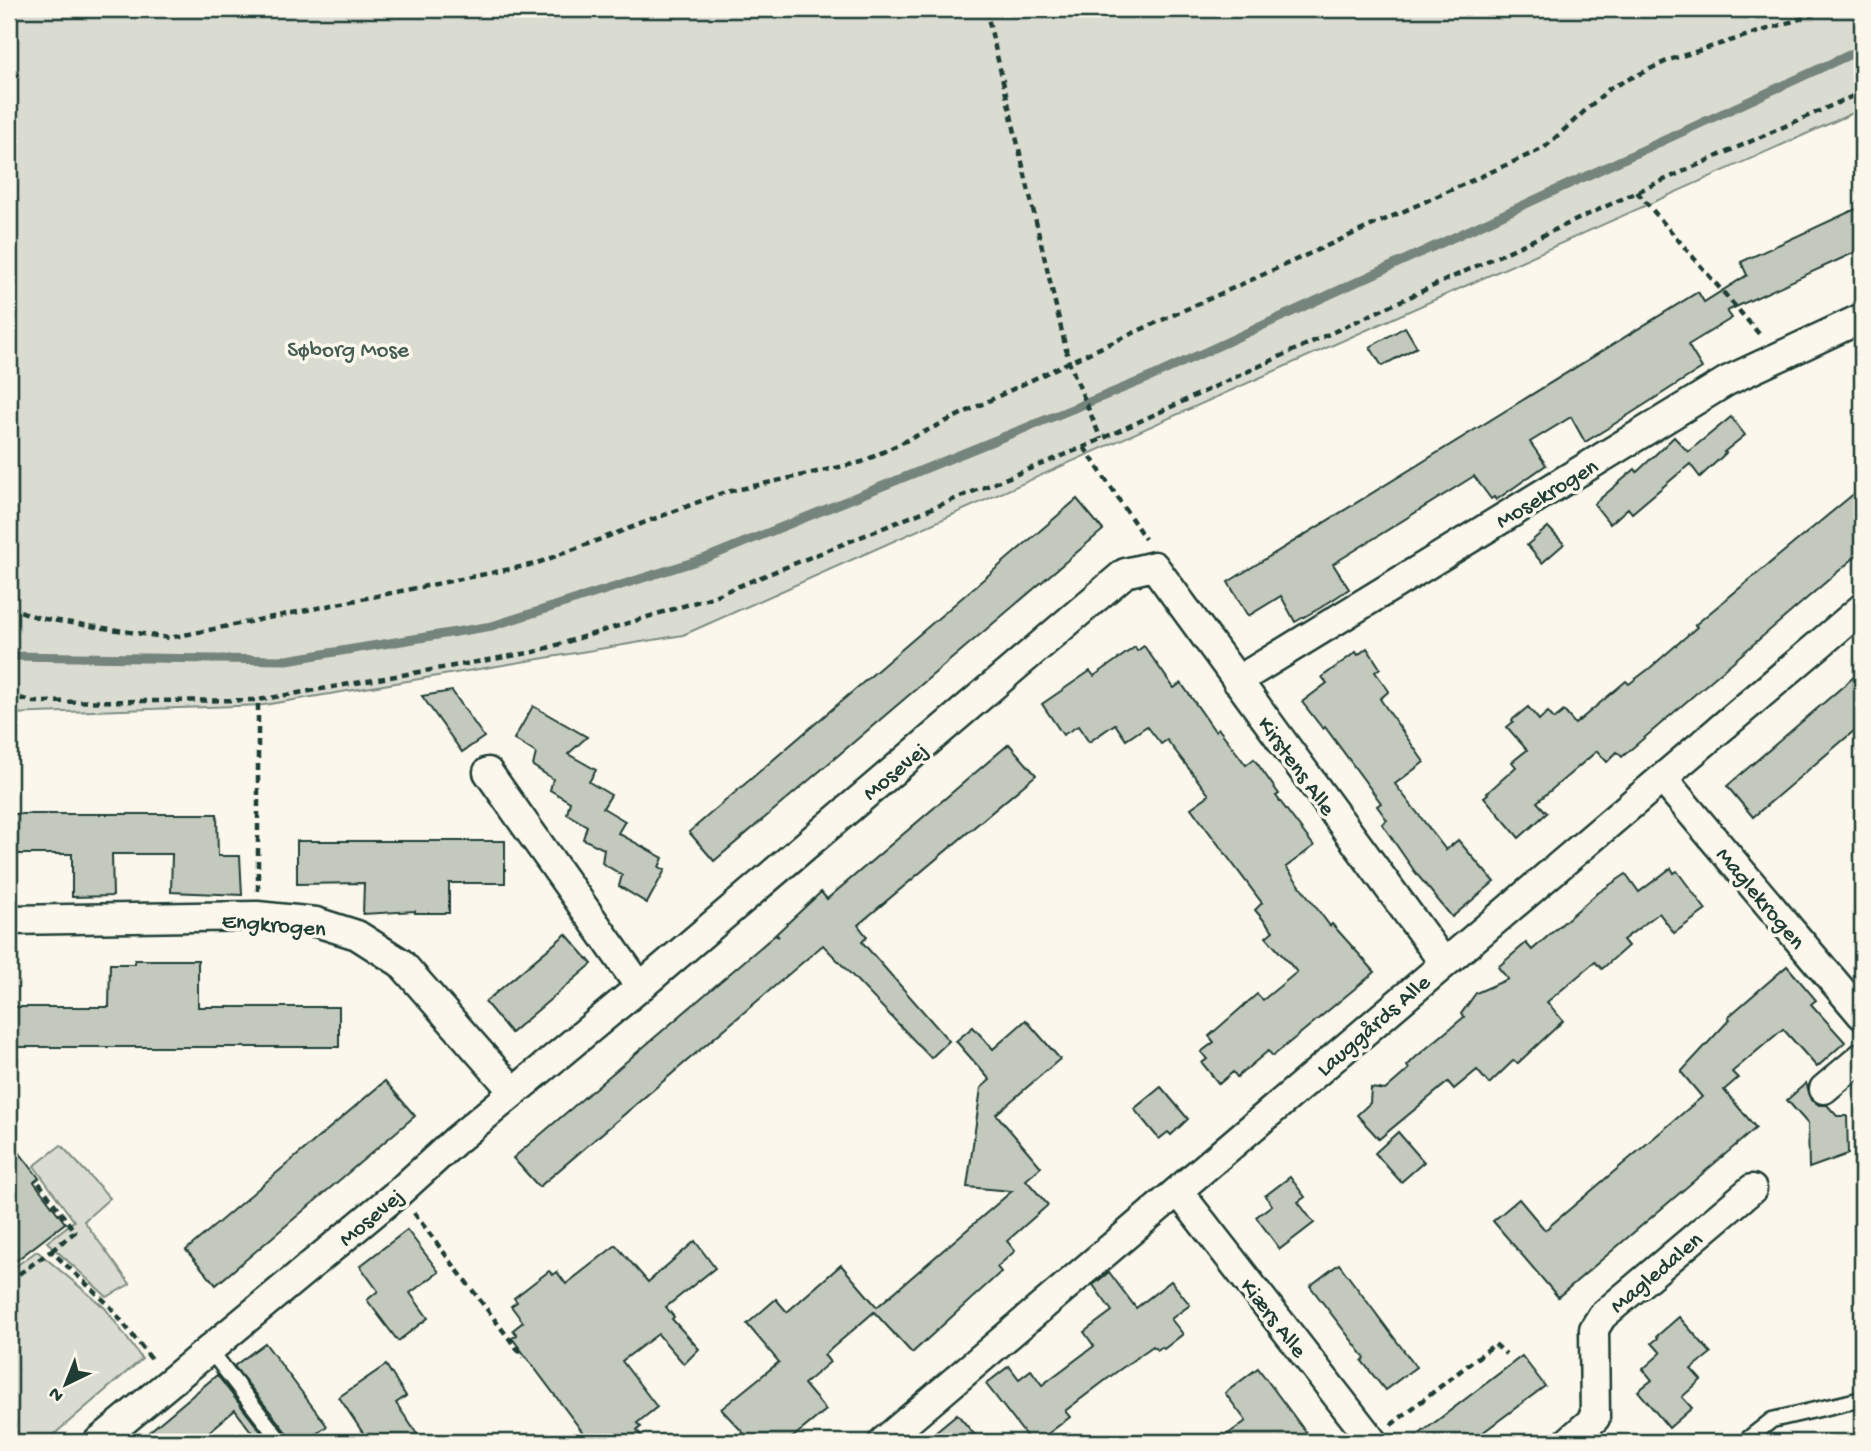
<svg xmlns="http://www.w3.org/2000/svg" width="1871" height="1451" viewBox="0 0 1871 1451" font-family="'Gochi Hand',sans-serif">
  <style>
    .green { fill: #dbdcd1; stroke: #7d8c82; stroke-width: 2 }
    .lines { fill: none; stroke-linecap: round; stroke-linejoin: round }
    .stream { stroke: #74847b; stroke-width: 9 }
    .building { fill: #c4c9be; stroke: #1f3d34; stroke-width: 2 }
    .lane-casing { stroke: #1f3d34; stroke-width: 19 }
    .street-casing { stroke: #1f3d34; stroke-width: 33 }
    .path { stroke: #1f3d34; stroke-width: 4.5; stroke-dasharray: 7 5; stroke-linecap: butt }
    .lane { stroke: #fbf7ec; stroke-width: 14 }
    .street { stroke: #fbf7ec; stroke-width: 28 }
    .labels { text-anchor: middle; stroke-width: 7; stroke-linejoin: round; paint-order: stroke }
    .park-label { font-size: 23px; fill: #455d53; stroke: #fbf7ec }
    .street-label { font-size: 23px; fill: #1f3d34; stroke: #fbf7ec }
  </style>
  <rect width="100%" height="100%" fill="#fbf7ec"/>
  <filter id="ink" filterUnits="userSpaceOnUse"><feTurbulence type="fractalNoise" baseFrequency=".0143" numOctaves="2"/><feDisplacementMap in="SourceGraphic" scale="14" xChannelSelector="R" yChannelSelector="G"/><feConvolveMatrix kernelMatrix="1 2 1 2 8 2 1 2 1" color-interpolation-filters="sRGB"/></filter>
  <g filter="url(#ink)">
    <!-- green -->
    <g class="green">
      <path d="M9,9h1853v100l-1179,526 -419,70 -255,9z"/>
      <path d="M61,1145l49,53 -26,23 46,63 -23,13 -60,-55 27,-21 -40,-55z"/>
      <path d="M37,1251l68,57 37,51 -97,83h-36v-171z"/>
    </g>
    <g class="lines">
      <!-- stream -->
      <path class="stream" d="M9,656l278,4 205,-34 214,-68 447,-182 709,-327"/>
    </g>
    <!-- building -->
    <g class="building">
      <path d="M1862,206v43l-135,62 5,7 -44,27 14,23 -94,60 -23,14 -14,-25 -41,25 16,23 -50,35 -2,-3 -3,2 -17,-23 -141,88 16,25 -29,19 -25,14 -14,-26 -33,20 -20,-34 470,-290 6,10 43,-27 -6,-13z"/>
      <path d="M1405,327l12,20 -35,19 -12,-19z"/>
      <path d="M1731,417l14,18 -21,17 2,1 -26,24 -10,-13 -58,49 -4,-5 -18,16 -16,-20 41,-35 2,3 37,-35 14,15z"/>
      <path d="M1862,487v64l-240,206 -5,-5 -10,10 -10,-11 -60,51 10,11 -28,25 -35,-41 4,-3 -1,-1 29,-26 -4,-5 15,-12 -20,-23 6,-5 -1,-2 16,-13 11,13 9,-8 6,7 10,-8 11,13 51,-43 3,3 21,-16 47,-41 -2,-2z"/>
      <path d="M1077,499l26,31 -389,331 -25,-29z"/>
      <path d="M1548,527l16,17 -22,19 -15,-18z"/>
      <path d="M1144,646l30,42 7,-5 34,48 3,-3 28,37 8,-6 25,35 -3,2 38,50 -28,21 44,59 2,-2 43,48 -102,84 -5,-5 -31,26 -4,-5 -14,12 -17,-21 5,-4 -6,-7 13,-10 -5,-6 48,-42 6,6 34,-28 -31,-35 7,-6 -18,-21 7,-7 -71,-95 18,-13 -42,-55 -6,4 -14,-18 -21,14 -11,-16 -26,18 -11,-16 -15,9 -21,-31 48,-33 4,5 41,-29 2,4z"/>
      <path d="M1367,648l13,20 -5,4 14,19 -9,8 44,63 -29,22 51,66 12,-10 36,42 -42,35 -37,-45 -33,-48 5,-4 -10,-14 4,-3 -56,-76 -2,2 -21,-27 25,-19 -5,-6 34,-25 2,3z"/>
      <path d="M1862,670v54l-109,93 -26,-31z"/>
      <path d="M452,691l32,46 -22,15 -40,-56z"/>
      <path d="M533,706l54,31 -19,17 28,16 -7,12 22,13 -8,13 22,13 -7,12 45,25 -4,9 6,3 -18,33 -28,-17 3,-11 -20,-12 2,-14 -21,-10 4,-13 -20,-12 3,-12 -20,-12 3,-11 -20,-13 3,-13 -22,-14z"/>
      <path d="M1009,744l27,31 -178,150 9,12 -5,5 87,99 -18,17 -108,-113 -284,242 -26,-29 262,-223 4,2 -3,-3 45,-42 6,7z"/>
      <path d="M9,814h208l1,42h22l2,39 -71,-3 1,-38h-60l1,42 -41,1v-43h-63z"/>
      <path d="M297,841h208v42h-56v30h-34v-2l-52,3 1,-31 -67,1z"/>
      <path d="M1671,868l3,5 3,-2 29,39 -32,23 -15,-20 -36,27 5,6 -26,23 -7,-7 -48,40 16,19 -45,42 -5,-2 -24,23 -12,-14 -23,19 -6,-7 -69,57 -22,-24 13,-12 1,-15 14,2 24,-21 -2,-3 9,-9 48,-40 -3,-3 15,-21 32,-14 -10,-12 28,-24 6,7 63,-55 31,-21 13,18z"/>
      <path d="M566,934l26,30 -81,69 -26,-31z"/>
      <path d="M135,960h63v47h141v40h-330v-40h100l1,-43h25z"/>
      <path d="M1787,966l29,34 -5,4 34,38 -28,25 -34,-38 -51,43 6,6 -14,12 32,38 -198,169 -65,-76 26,-22 26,31 157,-133 -21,-25 49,-53 -2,-2z"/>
      <path d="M1026,1020l34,39 -64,55 45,53 -15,13 22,25 -41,36 8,10 -18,16 4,5 -89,81 -38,-41 -50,43 6,7 -26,22 22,26 -39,32h-35l-31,-33 58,-47 -32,-38 29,-25 11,13 54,-47 36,42 135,-116 -45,-4 14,-99 9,-8 -34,-39 17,-14 20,22z"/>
      <path d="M385,1081l30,35 -199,169 -30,-35z"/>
      <path d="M1806,1083l6,17 7,5h8l10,11h10l1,38 -39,14 -1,-44 -21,-24z"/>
      <path d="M1161,1087l27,32 -17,16 -3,-3 -9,7 -25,-30z"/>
      <path d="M1398,1132l26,30 -23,20 -26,-29z"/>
      <path d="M9,1139l30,39 -5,4 31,41 -56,43z"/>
      <path d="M1290,1177l15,20 -7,5 16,21 -34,26 -24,-32 16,-12 -7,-9z"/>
      <path d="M407,1230l32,42 -29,21 18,25 -30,23 -31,-41 11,-9 -18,-25z"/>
      <path d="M695,1241l20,27 -49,39 8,10 -2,2 27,30 -15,15 -26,-30 -36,27 35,46 -20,16 4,4 -4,3 9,12h-56l-78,-104 5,-3 -4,-5 10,-8 -12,-16 6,-4 -3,-4 35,-27 4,4 4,-3 9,12 50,-39 32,37z"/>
      <path d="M1339,1264l77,103 -31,23 -23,-29 3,-3 -55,-72z"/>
      <path d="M1109,1272l27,36 35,-27 19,24 -19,14 12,15 -19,15 -2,-2 -5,3 -4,-4 -38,27 -50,38 5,6 -33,25h-6l-45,-58 23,-18 10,13 12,-9 11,15 52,-39 -10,-14 28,-21 -19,-26z"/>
      <path d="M1679,1317l32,36 -20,16 10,11 -19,17 10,11 -23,20 -31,-37 14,-11 -9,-11 18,-16 -9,-10 6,-5 -1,-2z"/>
      <path d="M265,1343l62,83 -22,16h-15l-1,-6 -55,-70z"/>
      <path d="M1522,1356l23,30 -75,56h-61z"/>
      <path d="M386,1365l20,31 -10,7 21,31 -12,8h-36l-30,-45z"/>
      <path d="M1258,1368l55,74h-96l29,-21 -21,-28z"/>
      <path d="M217,1375l52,67h-10l-24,-32 -38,32h-60z"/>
      <path d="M957,1414l24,28h-58z"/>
    </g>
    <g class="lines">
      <!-- lane casing -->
      <g class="lane-casing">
        <g id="lane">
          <path d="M210,1350l71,92"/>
          <path d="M1744,1442l28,-22 90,-21"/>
        </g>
      </g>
      <!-- street casing -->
      <g class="street-casing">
        <g id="street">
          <path d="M1237,681l490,-300 135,-63"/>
          <path d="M488,772l152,215"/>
          <path d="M1663,779l199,236"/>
          <path d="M9,920l248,-4 59,6 41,13 44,28 113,129"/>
          <path d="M1824,1089l38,-32"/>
          <path d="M1178,1191l195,251"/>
          <path d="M98,1442l300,-249 57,-52 185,-154 485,-414 29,-7 290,397"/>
          <path d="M883,1442l979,-834"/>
          <path d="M1568,1442l27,-24 -1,-89 8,-13 150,-127"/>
        </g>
      </g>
      <!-- path -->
      <g class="path">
        <path d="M986,9l83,353 32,77"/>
        <path d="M1637,192l123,143"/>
        <path d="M1084,447l61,92"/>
        <path d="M9,607l30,11 130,20 366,-74 187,-71 140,-31 207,-100 475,-214 66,-60 59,-28 163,-51"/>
        <path d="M9,695l25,7 224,-2 276,-48 175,-54 375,-151 553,-255 225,-100"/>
        <path d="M258,891v-191"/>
        <path d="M39,1183l36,49 -24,19"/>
        <path d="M414,1213l109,144"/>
        <path d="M9,1281l42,-30 58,54 43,55"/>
        <path d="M1391,1425l104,-81 11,10"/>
      </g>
      <!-- lane -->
      <use href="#lane" class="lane"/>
      <!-- street -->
      <use href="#street" class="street"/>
    </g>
  </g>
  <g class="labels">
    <!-- park labels -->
    <g class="park-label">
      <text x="348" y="356">Søborg Mose</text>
    </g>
    <!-- street labels -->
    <g class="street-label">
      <text transform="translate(1546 492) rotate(-31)" y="8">Mosekrogen</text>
      <text transform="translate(1298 765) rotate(54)" y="8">Kirstens Alle</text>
      <text transform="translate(894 770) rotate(-40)" y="8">Mosevej</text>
      <text transform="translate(1762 897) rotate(50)" y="8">Maglekrogen</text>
      <text transform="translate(274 923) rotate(5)" y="8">Engkrogen</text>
      <text transform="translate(1372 1024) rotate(-41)" y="8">Lauggårds Alle</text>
      <text transform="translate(370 1216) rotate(-40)" y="8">Mosevej</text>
      <text transform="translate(1655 1271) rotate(-40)" y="8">Magledalen</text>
      <text transform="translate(1275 1317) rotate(52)" y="8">Kiærs Alle</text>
    </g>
  </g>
  <!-- margin -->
  <rect width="1871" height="1451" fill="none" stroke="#fbf7ec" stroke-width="35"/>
  <rect x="18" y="18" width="1836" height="1416" fill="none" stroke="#1f3d34" stroke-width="2.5" filter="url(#ink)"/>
  <!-- north arrow -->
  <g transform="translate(66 1384) rotate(223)" stroke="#fbf7ec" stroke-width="5" paint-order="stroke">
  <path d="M0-5L12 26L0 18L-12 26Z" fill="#1f3d34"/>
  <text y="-10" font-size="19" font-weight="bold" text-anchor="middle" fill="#1f3d34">N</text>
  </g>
</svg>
